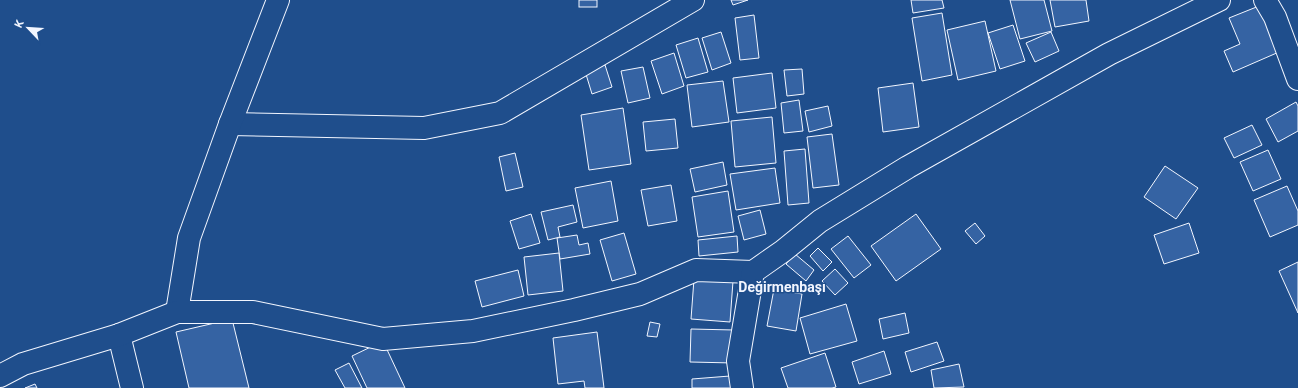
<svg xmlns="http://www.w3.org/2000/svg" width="1298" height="388" viewBox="0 0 1298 388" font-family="Roboto,sans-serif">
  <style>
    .building { fill: #3563a3; stroke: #f2f6ff }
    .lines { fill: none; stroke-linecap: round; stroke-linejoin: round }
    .minor-casing { stroke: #f2f6ff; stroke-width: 24 }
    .minor { stroke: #1f4e8c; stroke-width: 22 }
    .labels { text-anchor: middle; stroke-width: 3; stroke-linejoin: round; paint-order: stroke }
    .quarter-label { font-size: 14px; font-weight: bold; fill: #f2f6ff; stroke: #1f4e8c }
  </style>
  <rect width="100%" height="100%" fill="#1f4e8c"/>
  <!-- building -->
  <g class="building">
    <rect x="579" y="0" width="18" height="7"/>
    <path d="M731,0h17l-15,5z"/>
    <path d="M911,0h31l2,8 -31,5z"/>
    <path d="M1010,0h34l8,31 -32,8z"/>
    <path d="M1050,0h36l3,21 -34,6z"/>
    <path d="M1259,6l20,46 -46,20 -9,-21 16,-7 -11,-26z"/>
    <path d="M942,13l10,62 -30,6 -10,-63z"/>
    <path d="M754,15l5,43 -19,2 -5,-42z"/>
    <path d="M985,21l11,50 -38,9 -11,-50z"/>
    <path d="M1013,25l12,36 -25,8 -12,-36z"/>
    <path d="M721,32l10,31 -19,7 -10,-32z"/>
    <path d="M1051,32l8,19 -24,11 -9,-19z"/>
    <path d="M698,38l10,34 -22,6 -10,-33z"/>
    <path d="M674,53l10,33 -22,8 -11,-33z"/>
    <path d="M605,65l7,22 -20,7 -7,-23z"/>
    <path d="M643,67l7,31 -22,5 -7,-32z"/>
    <path d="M802,69l2,25 -17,2 -3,-26z"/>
    <path d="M772,73l4,35 -39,5 -4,-35z"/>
    <path d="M723,81l6,41 -37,5 -5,-42z"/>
    <path d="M913,83l6,44 -36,5 -5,-44z"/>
    <path d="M799,100l4,31 -19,2 -3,-30z"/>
    <path d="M1296,102l2,4v25l-20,11 -12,-23z"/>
    <path d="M828,106l4,20 -23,6 -4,-21z"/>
    <path d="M623,108l8,56 -42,6 -8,-55z"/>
    <path d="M772,117l4,46 -41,4 -4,-46z"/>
    <path d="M675,119l3,29 -32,3 -3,-29z"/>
    <path d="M1252,125l10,20 -28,13 -10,-20z"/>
    <path d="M832,134l7,51 -26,3 -6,-51z"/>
    <path d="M805,149l4,54 -21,2 -4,-54z"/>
    <path d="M1268,150l13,29 -28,12 -13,-29z"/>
    <path d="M515,153l8,34 -17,4 -7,-34z"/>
    <path d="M723,162l4,23 -32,7 -5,-23z"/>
    <path d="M1165,166l33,22 -22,31 -32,-22z"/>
    <path d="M775,168l5,35 -44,7 -6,-36z"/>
    <path d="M611,181l7,40 -35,7 -8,-40z"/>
    <path d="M671,185l6,36 -29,5 -7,-36z"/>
    <path d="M1287,186l11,25v14l-28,12 -16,-37z"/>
    <path d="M728,191l6,41 -36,5 -6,-40z"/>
    <path d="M573,205l4,17 -19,5 2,10 -12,3 -7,-28z"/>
    <path d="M760,210l6,24 -22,6 -6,-24z"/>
    <path d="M531,214l9,29 -21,6 -9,-28z"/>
    <path d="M916,214l25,35 -45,32 -25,-35z"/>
    <path d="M975,223l10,13 -9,8 -11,-13z"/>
    <path d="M1189,223l10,30 -35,11 -10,-29z"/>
    <path d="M624,233l12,41 -24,7 -12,-41z"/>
    <path d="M577,235l2,10 9,-2 2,11 -30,5 -3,-21z"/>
    <path d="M737,236l1,16 -39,4 -1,-16z"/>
    <path d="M848,236l23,29 -17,13 -23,-29z"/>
    <path d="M818,248l14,14 -9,9 -13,-15z"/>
    <path d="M559,253l4,38 -35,4 -4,-38z"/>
    <path d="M795,254l19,16 -8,11 -20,-17z"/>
    <path d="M1298,262v51l-19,-42z"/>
    <path d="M835,269l13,14 -13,12 -13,-14z"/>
    <path d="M518,270l6,26 -42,11 -7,-26z"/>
    <path d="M694,279l39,2 -3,41 -39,-3z"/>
    <path d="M774,289l28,5 -6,37 -29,-5z"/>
    <path d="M846,304l11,37 -47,13 -10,-36z"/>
    <path d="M905,313l4,20 -26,6 -4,-20z"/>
    <path d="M232,319l17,69h-60l-13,-56z"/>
    <path d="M650,322l10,2 -3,13 -10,-1z"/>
    <path d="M691,329l43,1v33l-44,-1z"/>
    <path d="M597,332l7,56h-19l-1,-7 -26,3 -5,-46z"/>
    <path d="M383,341l22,47h-38l-15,-32z"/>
    <path d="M937,342l7,19 -33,11 -6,-20z"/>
    <path d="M884,351l7,23 -32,10 -7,-22z"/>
    <path d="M825,353l11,34 -4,1h-44l-7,-20z"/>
    <path d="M349,363l13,25h-17l-10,-18z"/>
    <path d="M959,364l5,23 -30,1 -3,-18z"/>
    <path d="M730,376l1,12h-39v-9z"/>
    <path d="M35,384l2,4h-12z"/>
  </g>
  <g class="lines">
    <!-- minor casing -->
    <g class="minor-casing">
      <g id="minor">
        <path d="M1265,0l10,17 23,62"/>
        <path d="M230,124l194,4 76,-15 193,-113"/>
        <path d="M177,312l12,-74 41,-114 48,-124"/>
        <path d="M119,335l13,53"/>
        <path d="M0,376l23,-12 96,-29 58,-23h76l130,27 90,-8 101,-21 66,-16 56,-24 57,2"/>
        <path d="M742,388l-4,-27 15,-89 30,-21 37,-30 88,-54 201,-113 110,-54"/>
      </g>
    </g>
    <!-- minor -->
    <use href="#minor" class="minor"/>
  </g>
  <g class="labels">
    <!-- quarter labels -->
    <g class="quarter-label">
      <text x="782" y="292">Değirmenbaşı</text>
    </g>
  </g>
  <!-- north arrow -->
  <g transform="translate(28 28) rotate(295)" stroke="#1f4e8c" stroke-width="3" paint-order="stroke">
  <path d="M0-3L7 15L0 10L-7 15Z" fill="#f2f6ff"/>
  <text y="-6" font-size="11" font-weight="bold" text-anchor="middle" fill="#f2f6ff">K</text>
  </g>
</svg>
